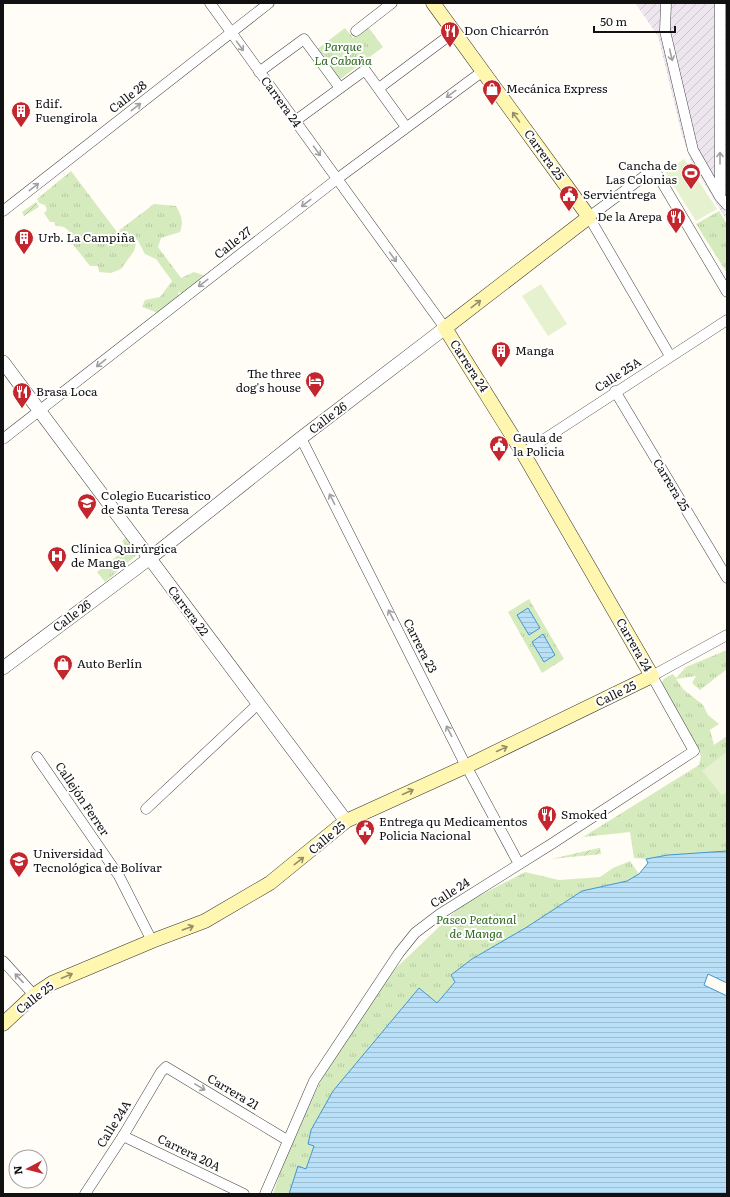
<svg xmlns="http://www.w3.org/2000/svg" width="730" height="1197" viewBox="0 0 730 1197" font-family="Literata,serif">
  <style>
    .industrial { fill: url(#industrial-furrows) }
    .grass { fill: url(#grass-tufts) }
    .garden { fill: url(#garden-furrows) }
    .pitch { fill: #e6f2cf }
    .water { fill: url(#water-rules); stroke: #3f96cf }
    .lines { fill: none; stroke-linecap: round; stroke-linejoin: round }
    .minor-casing { stroke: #444; stroke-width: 11 }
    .tertiary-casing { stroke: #444; stroke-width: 14 }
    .secondary-casing { stroke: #333; stroke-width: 15 }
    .minor { stroke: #fff; stroke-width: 10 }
    .tertiary { stroke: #fff; stroke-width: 13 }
    .secondary { stroke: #fff6b0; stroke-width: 14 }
    .oneway { stroke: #a0a0a0 }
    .oneway2 { stroke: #948f68 }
    .labels { text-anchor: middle; stroke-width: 4; stroke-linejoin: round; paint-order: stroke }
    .poi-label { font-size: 12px; fill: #111; stroke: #fff; text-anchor: start }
    .park-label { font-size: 12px; font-style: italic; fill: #2f6b1f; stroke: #fff }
    .street-label { font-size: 12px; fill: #111; stroke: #fff }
  </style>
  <defs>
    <pattern id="industrial-furrows" width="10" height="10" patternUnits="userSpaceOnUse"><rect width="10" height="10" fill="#eee6ef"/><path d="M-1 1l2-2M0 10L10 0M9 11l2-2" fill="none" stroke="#cbc4cc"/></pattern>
    <pattern id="grass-tufts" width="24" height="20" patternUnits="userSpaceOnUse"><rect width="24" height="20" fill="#d5ebbd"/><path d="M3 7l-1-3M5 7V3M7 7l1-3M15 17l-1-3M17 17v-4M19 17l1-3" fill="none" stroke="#b6c8a1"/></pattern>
    <pattern id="garden-furrows" width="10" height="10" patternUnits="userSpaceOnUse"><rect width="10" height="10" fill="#d5ebbd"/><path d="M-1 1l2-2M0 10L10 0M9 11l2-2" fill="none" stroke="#b6c8a1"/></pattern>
    <pattern id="water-rules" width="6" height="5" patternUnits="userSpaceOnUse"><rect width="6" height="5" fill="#b9e0f7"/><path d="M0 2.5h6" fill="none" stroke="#9ebfd3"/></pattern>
  </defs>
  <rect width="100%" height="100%" fill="#fffdf5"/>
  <!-- industrial -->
  <path class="industrial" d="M635,3h92v218l-36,-60 -9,-26 -24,-99z"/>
  <!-- grass -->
  <g class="grass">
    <path d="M368,27l15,20 -44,33 -23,-30 29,-22 8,10z"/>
    <path d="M71,171l46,61 37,-28 22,2c5,9 8,15 4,26l-19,6 -3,9 23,31 13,-6 12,4 -18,19 -10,-3 2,9 -22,12 -16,-6 3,-7 15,-3 12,-16 -16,-22 -11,-5 -8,-15 -3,12 -13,18 -10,4 -12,-1 -1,-6h-8l-19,-24 2,-5c-5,-8 -8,-11 -17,-11l-2,-4h-4l-6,-9 3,-3 -2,-5 -6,-2 -2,-4z"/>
    <path d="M719,211l8,13v49l-31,-49z"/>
    <path d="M128,536l12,16 -35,30 -8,-10 30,-24 -5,-7z"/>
    <path d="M529,599l35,60 -22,14 -34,-61z"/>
    <path d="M727,650v19l-27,21 -8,-7 4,-7 -20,3 7,10 20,16 5,10 11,9 -9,6 4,15 13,-9v16l-24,19 19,24 5,-4v60l-59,4 -22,4 -12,-1 -4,-26 -47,5 116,-72 2,-9 -9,-19 -32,-53 5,-6 8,-4 3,4 10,-11z"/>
    <path d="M630,861l9,13 -12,7 -45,10 -55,36 -55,32 -21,16 4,7 -18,21 -18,-15 -86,103 -27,78 -8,-3 -9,28h-16l15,-45 47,-97 59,-82 68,-65 63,-33 34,8 41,-3 13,-9z"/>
  </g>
  <!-- garden -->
  <g class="garden">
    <path d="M36,202l3,5 -15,9 -2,-4z"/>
    <path d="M600,848l1,6 -50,5 48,-11z"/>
  </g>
  <!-- pitch -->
  <g class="pitch">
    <path d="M684,159l33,50 -21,12 -31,-49z"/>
    <path d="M541,284l26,40 -19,12 -26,-40z"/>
    <path d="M727,752v39l-5,4 -20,-24z"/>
  </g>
  <!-- water -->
  <g class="water">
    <path d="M528,608l12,20 -11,7 -12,-20z"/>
    <path d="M543,634l12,21 -11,7 -12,-20z"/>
    <path d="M727,851v132l-19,-9 -4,11 23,11v198h-438l9,-28 8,3 8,-23 -6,-2 3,-14 22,-39 86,-103 18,15 18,-21 -4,-7 21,-16 55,-32 55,-36 45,-10 12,-7 9,-11 -2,-4 22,-4z"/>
  </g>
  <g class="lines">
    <!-- minor casing -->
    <g class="minor-casing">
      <g id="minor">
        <path d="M210,3l235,325"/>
        <path d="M666,3l-1,28 28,119 27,47 7,8"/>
        <path d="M720,3v192"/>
        <path d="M356,31l36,-28"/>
        <path d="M259,72l45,-33 36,49"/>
        <path d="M379,88l75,-56"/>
        <path d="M295,121l70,-51 41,57"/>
        <path d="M3,211l266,-208"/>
        <path d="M670,356l-81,-139 65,-48 73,123"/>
        <path d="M615,391l112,187"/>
        <path d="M301,438l163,324 55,102"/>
        <path d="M3,439l334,-260 146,-108"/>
        <path d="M523,453l204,-133"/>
        <path d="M37,757l82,119 33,65"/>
        <path d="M146,809l112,-105"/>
        <path d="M3,961l31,34"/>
        <path d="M123,1136l121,58"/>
        <path d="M85,1194l38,-58 38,-64 5,-5 121,73"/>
        <path d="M265,1194l49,-113 85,-128 16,-20 25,-19 113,-71 141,-92 -42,-75 75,-41"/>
      </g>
    </g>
    <!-- tertiary casing -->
    <g class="tertiary-casing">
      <g id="tertiary">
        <path d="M3,362l343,459"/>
        <path d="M3,668l151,-113 147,-117 144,-110"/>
      </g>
    </g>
    <!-- secondary casing -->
    <g class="secondary-casing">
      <path id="secondary" d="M3,1024l31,-29 18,-12 100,-42 53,-20 65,-38 76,-62 121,-55 185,-90 -129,-223 -78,-125 144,-111 -156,-214"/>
    </g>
    <!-- minor -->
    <use href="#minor" class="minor"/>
    <!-- tertiary -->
    <use href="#tertiary" class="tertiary"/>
    <!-- secondary -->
    <use href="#secondary" class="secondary"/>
  </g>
  <!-- one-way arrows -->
  <defs><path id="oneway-shaft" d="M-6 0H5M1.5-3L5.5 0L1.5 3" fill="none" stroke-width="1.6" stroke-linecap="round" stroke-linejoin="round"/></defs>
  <g class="oneway">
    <use href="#oneway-shaft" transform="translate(240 46) rotate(54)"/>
    <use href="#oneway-shaft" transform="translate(671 55) rotate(77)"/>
    <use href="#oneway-shaft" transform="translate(451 94) rotate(144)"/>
    <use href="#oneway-shaft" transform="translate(136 107) rotate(-38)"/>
    <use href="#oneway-shaft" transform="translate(317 151) rotate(54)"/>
    <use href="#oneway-shaft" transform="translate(720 158) rotate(-90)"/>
    <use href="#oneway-shaft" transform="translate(34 187) rotate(-38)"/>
    <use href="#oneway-shaft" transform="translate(306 203) rotate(142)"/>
    <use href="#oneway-shaft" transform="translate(393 257) rotate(54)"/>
    <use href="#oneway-shaft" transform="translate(203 283) rotate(142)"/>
    <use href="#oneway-shaft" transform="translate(101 363) rotate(142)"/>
    <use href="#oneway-shaft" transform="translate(332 499) rotate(-117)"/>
    <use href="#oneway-shaft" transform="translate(391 615) rotate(-117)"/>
    <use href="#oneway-shaft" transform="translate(449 731) rotate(-117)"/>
    <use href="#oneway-shaft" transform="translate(19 978) rotate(-133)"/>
    <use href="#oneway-shaft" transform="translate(200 1087) rotate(31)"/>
  </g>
  <g class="oneway2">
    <use href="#oneway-shaft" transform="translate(516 117) rotate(-126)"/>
    <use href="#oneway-shaft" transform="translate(476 304) rotate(-38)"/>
    <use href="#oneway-shaft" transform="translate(502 749) rotate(-25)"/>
    <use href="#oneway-shaft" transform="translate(408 792) rotate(-24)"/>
    <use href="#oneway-shaft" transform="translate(299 861) rotate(-38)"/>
    <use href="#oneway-shaft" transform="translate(188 928) rotate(-20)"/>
    <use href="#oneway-shaft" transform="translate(67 976) rotate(-23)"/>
  </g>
  <!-- icons -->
  <defs>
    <g id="restaurant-pin" transform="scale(1)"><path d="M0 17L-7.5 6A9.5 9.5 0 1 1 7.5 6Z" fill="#c4262e" stroke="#fff"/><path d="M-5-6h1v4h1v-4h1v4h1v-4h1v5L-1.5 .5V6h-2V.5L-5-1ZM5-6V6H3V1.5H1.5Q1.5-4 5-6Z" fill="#fff"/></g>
    <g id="shop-pin" transform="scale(1)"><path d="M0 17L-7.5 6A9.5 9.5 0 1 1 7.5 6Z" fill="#c4262e" stroke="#fff"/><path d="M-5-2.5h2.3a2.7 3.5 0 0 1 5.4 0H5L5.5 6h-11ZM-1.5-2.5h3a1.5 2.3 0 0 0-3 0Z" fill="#fff"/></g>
    <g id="building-pin" transform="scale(1)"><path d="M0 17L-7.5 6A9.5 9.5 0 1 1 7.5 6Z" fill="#c4262e" stroke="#fff"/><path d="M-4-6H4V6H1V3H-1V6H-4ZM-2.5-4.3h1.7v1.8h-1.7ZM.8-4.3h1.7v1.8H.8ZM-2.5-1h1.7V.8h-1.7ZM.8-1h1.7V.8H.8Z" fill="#fff"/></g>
    <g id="stadium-pin" transform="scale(1)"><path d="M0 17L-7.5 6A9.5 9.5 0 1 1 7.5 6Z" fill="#c4262e" stroke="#fff"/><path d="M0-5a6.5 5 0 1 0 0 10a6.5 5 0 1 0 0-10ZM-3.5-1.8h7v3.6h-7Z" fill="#fff"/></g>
    <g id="civic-pin" transform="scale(1)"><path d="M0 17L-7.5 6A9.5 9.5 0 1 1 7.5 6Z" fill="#c4262e" stroke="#fff"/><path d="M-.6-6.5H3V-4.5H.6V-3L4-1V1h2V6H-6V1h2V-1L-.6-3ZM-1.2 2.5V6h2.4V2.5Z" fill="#fff"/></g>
    <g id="hotel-pin" transform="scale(1)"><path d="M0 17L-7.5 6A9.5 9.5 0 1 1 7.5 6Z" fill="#c4262e" stroke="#fff"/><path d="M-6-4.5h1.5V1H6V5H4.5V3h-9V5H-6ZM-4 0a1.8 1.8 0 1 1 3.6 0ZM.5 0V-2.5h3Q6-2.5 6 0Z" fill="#fff"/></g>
    <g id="school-pin" transform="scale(1)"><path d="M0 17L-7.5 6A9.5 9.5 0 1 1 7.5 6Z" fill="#c4262e" stroke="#fff"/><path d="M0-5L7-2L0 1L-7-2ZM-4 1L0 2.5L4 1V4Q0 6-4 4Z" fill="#fff"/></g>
    <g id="hospital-pin" transform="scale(1)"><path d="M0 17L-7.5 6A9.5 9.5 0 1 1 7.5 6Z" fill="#c4262e" stroke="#fff"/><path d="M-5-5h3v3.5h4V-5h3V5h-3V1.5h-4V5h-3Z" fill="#fff"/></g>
    <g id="university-pin" transform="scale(1)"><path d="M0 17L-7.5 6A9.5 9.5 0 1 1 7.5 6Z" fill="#c4262e" stroke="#fff"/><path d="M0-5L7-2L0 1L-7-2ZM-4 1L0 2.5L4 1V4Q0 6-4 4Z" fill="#fff"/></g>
  </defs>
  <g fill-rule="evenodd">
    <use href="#restaurant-pin" x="450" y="31"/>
    <use href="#shop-pin" x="492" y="89"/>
    <use href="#building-pin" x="21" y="111"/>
    <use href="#stadium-pin" x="691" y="173"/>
    <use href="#civic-pin" x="569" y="195"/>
    <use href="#restaurant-pin" x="676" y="217"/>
    <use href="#building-pin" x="24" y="238"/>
    <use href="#building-pin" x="501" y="351"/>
    <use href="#hotel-pin" x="315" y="381"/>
    <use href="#restaurant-pin" x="22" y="392"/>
    <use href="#civic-pin" x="499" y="445"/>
    <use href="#school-pin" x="87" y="503"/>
    <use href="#hospital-pin" x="57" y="556"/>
    <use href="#shop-pin" x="63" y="664"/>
    <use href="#restaurant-pin" x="547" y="815"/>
    <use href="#civic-pin" x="365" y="829"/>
    <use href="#university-pin" x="19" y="861"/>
  </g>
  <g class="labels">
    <!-- poi labels -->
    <g class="poi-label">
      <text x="464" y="35">Don Chicarrón</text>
      <text x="506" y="93">Mecánica Express</text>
      <text x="35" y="108">Edif.<tspan x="35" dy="14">Fuengirola</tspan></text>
      <text x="677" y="170" text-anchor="end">Cancha de<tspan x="677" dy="14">Las Colonias</tspan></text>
      <text x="583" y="199">Servientrega</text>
      <text x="662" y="221" text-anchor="end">De la Arepa</text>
      <text x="38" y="242">Urb. La Campiña</text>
      <text x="515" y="355">Manga</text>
      <text x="301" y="378" text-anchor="end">The three<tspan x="301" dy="14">dog's house</tspan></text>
      <text x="36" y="396">Brasa Loca</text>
      <text x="513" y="442">Gaula de<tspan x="513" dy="14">la Policia</tspan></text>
      <text x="101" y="500">Colegio Eucaristico<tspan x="101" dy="14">de Santa Teresa</tspan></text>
      <text x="71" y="553">Clínica Quirúrgica<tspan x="71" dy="14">de Manga</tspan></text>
      <text x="77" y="668">Auto Berlín</text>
      <text x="561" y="819">Smoked</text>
      <text x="379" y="826">Entrega qu Medicamentos<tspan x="379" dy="14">Policia Nacional</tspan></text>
      <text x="33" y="858">Universidad<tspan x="33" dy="14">Tecnológica de Bolívar</tspan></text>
    </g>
    <!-- park labels -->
    <g class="park-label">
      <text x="343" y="51">Parque<tspan x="343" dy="14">La Cabaña</tspan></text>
      <text x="476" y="924">Paseo Peatonal<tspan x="476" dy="14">de Manga</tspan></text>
    </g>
    <!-- street labels -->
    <g class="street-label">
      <text transform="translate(128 97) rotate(-38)" y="4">Calle 28</text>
      <text transform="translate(281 102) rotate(54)" y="4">Carrera 24</text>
      <text transform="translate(544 155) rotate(54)" y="4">Carrera 25</text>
      <text transform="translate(233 243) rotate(-38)" y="4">Calle 27</text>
      <text transform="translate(469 366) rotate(57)" y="4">Carrera 24</text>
      <text transform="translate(618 375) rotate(-33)" y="4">Calle 25A</text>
      <text transform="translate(328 418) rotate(-37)" y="4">Calle 26</text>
      <text transform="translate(671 485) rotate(59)" y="4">Carrera 25</text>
      <text transform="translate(188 611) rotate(53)" y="4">Carrera 22</text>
      <text transform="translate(72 616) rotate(-37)" y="4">Calle 26</text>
      <text transform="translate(634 645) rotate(60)" y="4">Carrera 24</text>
      <text transform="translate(420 646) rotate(63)" y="4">Carrera 23</text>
      <text transform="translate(616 694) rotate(-26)" y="4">Calle 25</text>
      <text transform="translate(82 799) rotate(56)" y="4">Callejón Ferrer</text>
      <text transform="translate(327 838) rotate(-40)" y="4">Calle 25</text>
      <text transform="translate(450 893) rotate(-33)" y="4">Calle 24</text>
      <text transform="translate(35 998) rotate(-38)" y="4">Calle 25</text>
      <text transform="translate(233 1092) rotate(31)" y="4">Carrera 21</text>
      <text transform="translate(114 1124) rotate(-58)" y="4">Calle 24A</text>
      <text transform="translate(189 1153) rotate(26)" y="4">Carrera 20A</text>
    </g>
  </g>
  <!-- border -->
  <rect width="730" height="1197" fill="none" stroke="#111111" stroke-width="8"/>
  <!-- north arrow -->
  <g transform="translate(28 1169) rotate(263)"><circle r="19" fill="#ffffff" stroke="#a0a0a0"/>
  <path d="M0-3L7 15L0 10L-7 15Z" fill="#c4262e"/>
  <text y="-6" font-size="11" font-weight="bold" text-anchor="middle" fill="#111111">N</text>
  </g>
  <!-- scale -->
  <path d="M594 26v6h81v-6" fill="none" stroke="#111111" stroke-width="2"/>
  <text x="600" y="26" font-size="12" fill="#111111" stroke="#ffffff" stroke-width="3" paint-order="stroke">50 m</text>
</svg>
